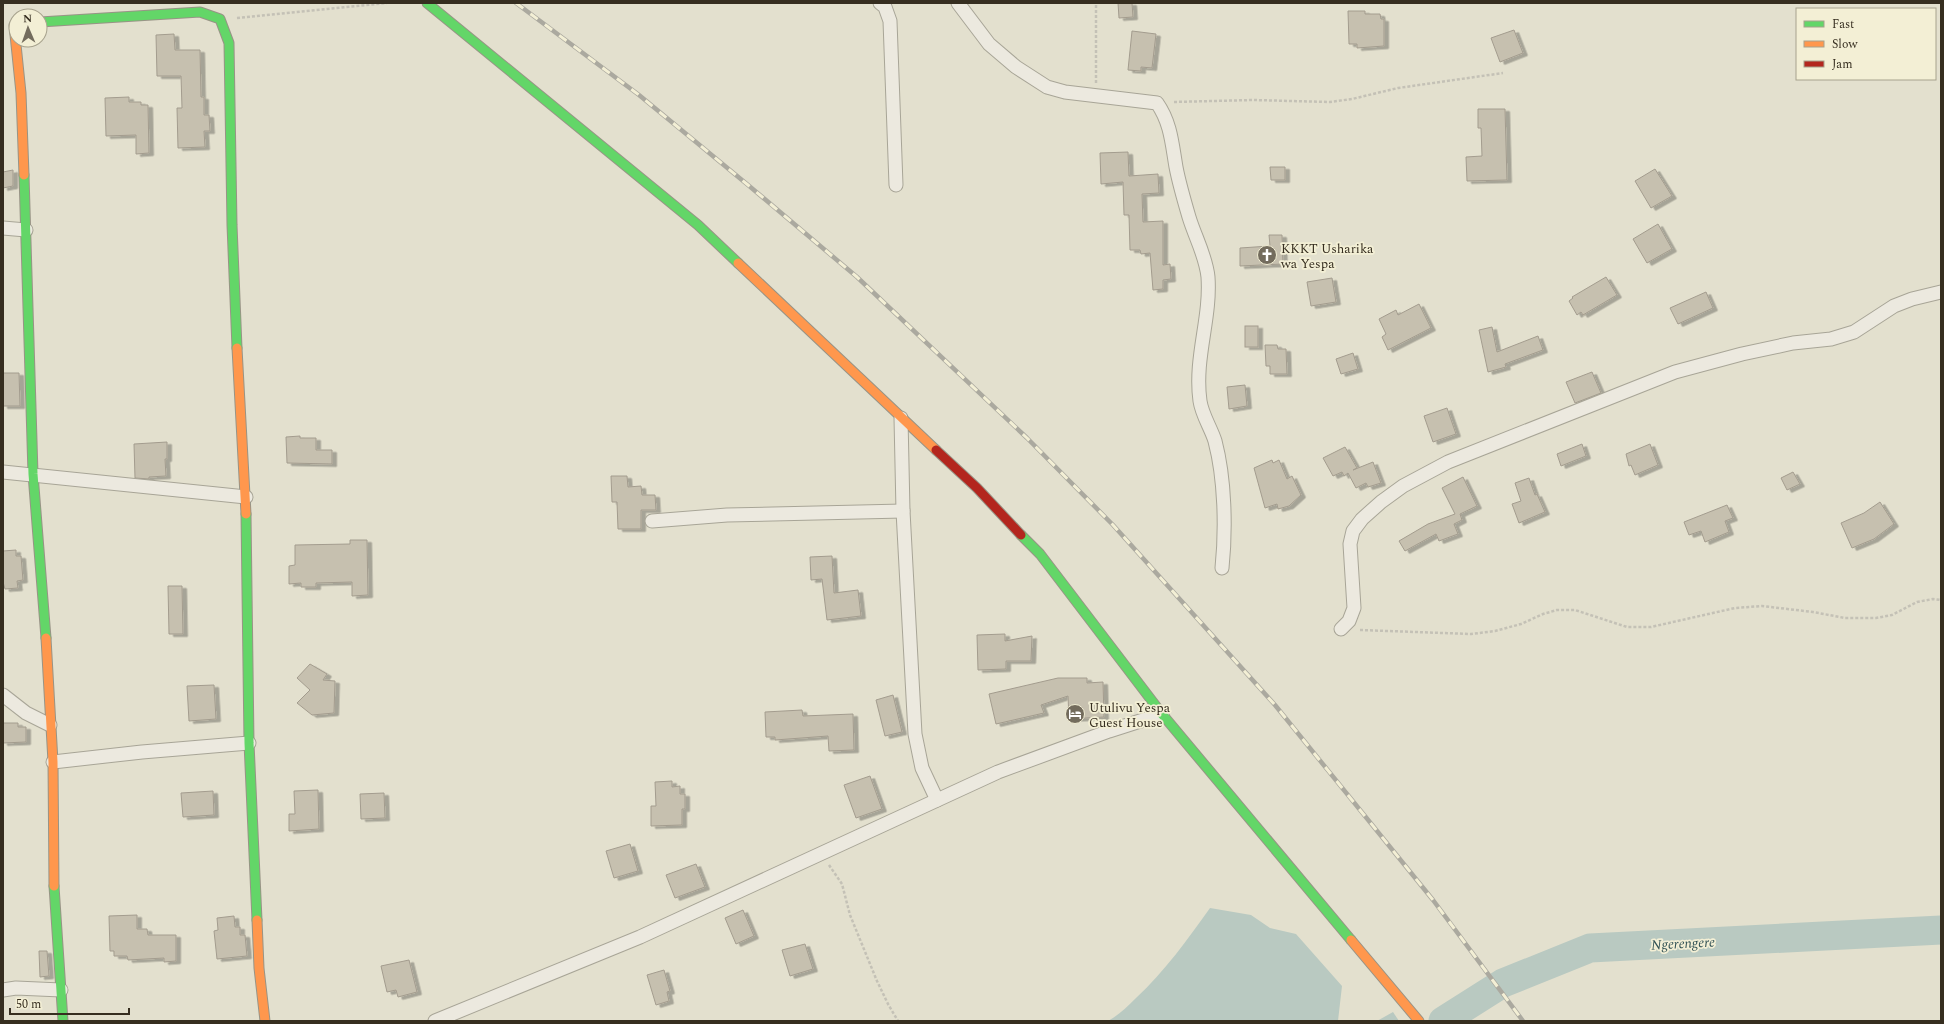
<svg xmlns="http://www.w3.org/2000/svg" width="1944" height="1024" viewBox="0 0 1944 1024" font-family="Spectral,serif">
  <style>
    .water { fill: #b9c9c1 }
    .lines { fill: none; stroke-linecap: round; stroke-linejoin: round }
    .river { stroke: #b9c9c1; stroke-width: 29 }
    .building { fill: #c6c0af; stroke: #a39c8e; filter: url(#shadow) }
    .street-casing { stroke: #a8a597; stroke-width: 15 }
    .fast-casing { stroke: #989486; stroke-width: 11 }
    .slow-casing { stroke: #989486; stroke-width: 11 }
    .jam-casing { stroke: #989486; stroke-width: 11 }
    .path { stroke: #c4c1b6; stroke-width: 2.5; stroke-dasharray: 3 2; stroke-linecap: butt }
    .street { stroke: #ece9df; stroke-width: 13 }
    .fast { stroke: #63d668; stroke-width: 9 }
    .slow { stroke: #ff974d; stroke-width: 9 }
    .jam { stroke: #b3261e; stroke-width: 9 }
    .rail-casing { stroke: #aba99f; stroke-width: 4.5 }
    .rail { stroke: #f3efd5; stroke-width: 3; stroke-dasharray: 9; stroke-linecap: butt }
    .labels { text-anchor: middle; stroke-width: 3.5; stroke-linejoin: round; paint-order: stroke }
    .poi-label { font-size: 13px; fill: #362e20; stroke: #f3efd5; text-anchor: start }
    .water-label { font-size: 14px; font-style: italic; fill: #305154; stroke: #f3efd5 }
  </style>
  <defs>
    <filter id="shadow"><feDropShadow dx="4.5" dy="2.5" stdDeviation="0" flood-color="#0004"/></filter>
  </defs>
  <rect width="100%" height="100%" fill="#e3e0ce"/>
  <!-- water -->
  <g class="water">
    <path d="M1210,908l41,7 19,13 26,6 46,52 -4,35h-230c11,-6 19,-14 28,-23 29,-27 51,-58 74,-90z"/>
    <path d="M1393,1012l6,9h-22z"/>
  </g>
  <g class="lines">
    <!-- river -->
    <path class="river" d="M1443,1021l60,-38 87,-35 351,-18"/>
  </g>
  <!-- building -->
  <g class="building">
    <path d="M1118,3h14l1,14 -14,1z"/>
    <path d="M1348,11h17v3h15l1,5h3v27l-27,2v-4h-8z"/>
    <path d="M1514,30l9,23 -23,9 -9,-24z"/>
    <path d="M1132,31l24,3 -4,34 -11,-1v4l-13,-1z"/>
    <path d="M174,34l1,16h25l1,47h3v18h5l1,16h-6l1,16 -27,1 -1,-40h5l-1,-32h-24l-1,-41z"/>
    <path d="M129,97v5h12v3h7l1,48 -13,1v-19l-30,1 -1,-38z"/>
    <path d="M1478,109h27l2,71 -40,1 -1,-24 16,-1 -1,-28h-3z"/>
    <path d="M1128,152l1,24 29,-2 1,19 -17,1 1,28 20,-1v44l7,-1 1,15 -8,1v9l-10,1 -3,-37 -9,1 -1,-4h-10l-1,-35h-5l-1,-33 -22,2 -1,-31z"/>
    <path d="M1270,167h15v13h-14z"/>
    <path d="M1655,169l17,27 -21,12 -16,-27z"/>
    <path d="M13,170v16l-10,2v-16z"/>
    <path d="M1658,224l14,25 -25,14 -14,-24z"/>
    <path d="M1269,235h13l1,29 -43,2v-18l30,-2z"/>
    <path d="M1606,277l11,18 -34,20 -2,-3 -4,3 -8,-14 4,-3 -1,-1z"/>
    <path d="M1332,278l4,24 -25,4 -4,-24z"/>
    <path d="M1706,292l7,16 -35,16 -8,-16z"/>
    <path d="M1419,304l12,24 -43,22 -6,-13 4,-3 -7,-15 17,-9 2,5z"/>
    <rect x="1245" y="326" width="13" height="21"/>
    <path d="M1492,327l5,25 41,-16 5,14 -38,14 1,3 -18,5 -9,-42z"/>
    <path d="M1265,345h12l1,4h8l1,25h-17v-8h-4z"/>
    <path d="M1353,353l5,16 -17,5 -5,-15z"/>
    <path d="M1592,372l9,21 -26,10 -9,-21z"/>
    <path d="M3,373h16l1,33h-17z"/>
    <path d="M1245,385l2,21 -18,3 -2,-22z"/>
    <path d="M1447,408l9,26 -23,8 -9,-26z"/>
    <path d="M300,436v2h16v12h16v14l-45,-1 -1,-26z"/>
    <path d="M167,442v17h-2l1,17 -17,1v2l-14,-1 -1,-34z"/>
    <path d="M1582,444l4,12 -25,10 -4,-12z"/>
    <path d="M1650,444l8,21 -23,10 -4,-10 -2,1 -3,-12z"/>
    <path d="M1345,447l12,21 -4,2 20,-8 8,21 -13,4 -2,-4 -10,5 -8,-15 -4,3 -2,-4 -9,4 -10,-18z"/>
    <path d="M1272,460l1,3 6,-3 8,19 5,-3 9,19 -12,11 -11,3 -1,-5 -12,4 -11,-40z"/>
    <path d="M1793,472l7,12 -13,6 -6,-12z"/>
    <path d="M611,476h16l1,11 13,-1 1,9h13l1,15h-15v19h-23l-1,-27h-5z"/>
    <path d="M1463,477l14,29 -17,8 2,6 -8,4 4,10 -19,7 -3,-7 -31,17 -6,-10 29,-17 27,-10 -13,-26z"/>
    <path d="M1529,478l6,17 2,-1 8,18 -26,11 -7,-19 9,-3 -6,-18z"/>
    <path d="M1880,502l14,22 -20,15 -22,9 -11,-25 23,-10z"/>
    <path d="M1727,505l6,13 -8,3 4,11 -24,10 -4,-11 -12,4 -5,-13z"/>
    <path d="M350,540h17l1,55 -16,1v-14l-36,1v4h-15v-4l-12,1v-18l6,-1v-20l55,-1z"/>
    <path d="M16,550v6h5l2,24 -6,1 1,7 -13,1 -2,-7v-31z"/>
    <path d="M832,556l2,37 24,-3 3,26 -34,4 -5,-41 -11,1 -1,-23z"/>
    <path d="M168,586h14l1,48h-14z"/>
    <path d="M1005,634v7l27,-5 -1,25h-25v8l-28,1 -1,-35z"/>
    <path d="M310,664l17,10 -4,6 12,1 -1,32 -22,2 -15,-12 13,-13 -13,-12z"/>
    <path d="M1058,678h29v5l16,-1 1,35 -35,2 -1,-23 -27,9 3,8 -48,11 -7,-30z"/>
    <path d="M214,685l2,34 -27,2 -2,-35z"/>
    <path d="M893,695l9,37 -17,4 -9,-36z"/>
    <path d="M802,710l1,6 50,-2 1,36 -25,1 -1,-15 -53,4v-3h-9l-1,-25z"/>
    <path d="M3,723h15v4h8v15l-23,1z"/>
    <path d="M870,776l12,33 -26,9 -12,-33z"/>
    <path d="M672,781v6l8,-1v8h5v15h-3v16l-31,1v-20h5l-1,-24z"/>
    <path d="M318,790l1,39 -30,2v-17h6l-1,-23z"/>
    <path d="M213,791l1,24 -31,2 -2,-24z"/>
    <path d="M384,793l1,25 -24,1 -1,-25z"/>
    <path d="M630,844l8,27 -24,7 -8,-27z"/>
    <path d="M696,864l9,23 -30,11 -9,-23z"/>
    <path d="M743,910l11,26 -18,8 -11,-26z"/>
    <path d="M137,915v14h10l1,6h28v26l-12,1v-4l-36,2 -1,-4h-13v-5h-4l-1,-35z"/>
    <path d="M234,916l1,11h5v8h5l2,21 -30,3 -3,-28 4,-1 -1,-12z"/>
    <path d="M805,944l8,25 -23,7 -8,-26z"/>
    <path d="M39,951h8l2,25 -9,1z"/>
    <path d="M409,960l8,32 -19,5 -2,-7 -9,2 -6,-26z"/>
    <path d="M664,970l6,21 -3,1 2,9 -13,4 -9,-30z"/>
  </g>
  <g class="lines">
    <!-- street casing -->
    <g class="street-casing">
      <g id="street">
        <path d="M880,3l5,4 5,14 6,164"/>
        <path d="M958,3l31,41 27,23 31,20 18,5 92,11c14,20 15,41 19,64 3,16 8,33 13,50 6,20 17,39 19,60 3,42 -14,81 -8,124 2,14 11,27 15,40 10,38 11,88 7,127"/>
        <path d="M3,228l23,2"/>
        <path d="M901,418l2,93 12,223 7,34 15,32"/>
        <path d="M3,472l243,25"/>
        <path d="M652,521l75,-6 176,-4"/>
        <path d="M1341,629l8,-8 5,-13 -4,-64 3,-13 9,-12 19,-17 22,-16 45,-24 227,-90 67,-18 51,-11 38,-4 23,-7 40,-26 18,-7 29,-7"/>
        <path d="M3,695l23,18 24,12"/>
        <path d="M53,762l89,-10 107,-9"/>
        <path d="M3,990l13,-2 45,2"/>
        <path d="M435,1021l205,-84 358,-165 111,-41 53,-17"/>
      </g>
    </g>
    <!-- fast casing -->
    <g class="fast-casing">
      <g id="fast">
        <path d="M427,3l271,222 40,38"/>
        <path d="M40,22l160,-10 20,7 9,24 3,182 5,123"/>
        <path d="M24,175l9,299 13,164"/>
        <path d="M246,514l3,229 8,177"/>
        <path d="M1021,535l19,19 122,160 189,226"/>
        <path d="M54,886l9,135"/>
      </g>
    </g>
    <!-- slow casing -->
    <g class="slow-casing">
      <g id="slow">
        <path d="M14,25l7,68 3,82"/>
        <path d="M738,263l198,187"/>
        <path d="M237,348l9,166"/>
        <path d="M46,638l7,124 1,124"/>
        <path d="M257,920l2,48 6,53"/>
        <path d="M1351,940l68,81"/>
      </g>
    </g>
    <!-- jam casing -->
    <g class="jam-casing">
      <path id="jam" d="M936,450l41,38 44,47"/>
    </g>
    <!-- path -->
    <g class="path">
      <path d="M237,18l150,-15"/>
      <path d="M1096,83v-80"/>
      <path d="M1174,102l79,-2 77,2 22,-3 46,-11 105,-15"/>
      <path d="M1360,630l111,4 24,-3 26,-7 22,-10 14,-4h18l52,17h24l84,-19 27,-2 51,6 32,6h31l16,-3 25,-13 16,-3 8,1"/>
      <path d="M829,865l13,19 8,31 27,66 11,23 10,17"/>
    </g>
    <!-- street -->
    <use href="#street" class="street"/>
    <!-- fast -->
    <use href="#fast" class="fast"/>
    <!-- slow -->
    <use href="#slow" class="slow"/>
    <!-- jam -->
    <use href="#jam" class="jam"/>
    <!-- rail casing -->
    <g class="rail-casing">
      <path id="rail" d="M516,3l123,92 109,90 109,92 170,161 86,87 162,180 158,195 90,121"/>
    </g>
    <!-- rail -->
    <use href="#rail" class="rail"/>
  </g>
  <!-- icons -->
  <defs>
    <g id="church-disc" transform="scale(1)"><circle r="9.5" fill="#736c5d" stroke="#f3efd5"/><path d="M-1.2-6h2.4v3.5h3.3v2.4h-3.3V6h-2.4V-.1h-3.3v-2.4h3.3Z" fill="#fff"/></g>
    <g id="hotel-disc" transform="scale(1)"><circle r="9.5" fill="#736c5d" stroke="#f3efd5"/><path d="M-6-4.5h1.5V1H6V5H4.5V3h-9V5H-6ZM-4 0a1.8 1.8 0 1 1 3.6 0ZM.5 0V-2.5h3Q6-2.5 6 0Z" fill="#fff"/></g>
  </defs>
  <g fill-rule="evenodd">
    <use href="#church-disc" x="1267" y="255"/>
    <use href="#hotel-disc" x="1075" y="714"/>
  </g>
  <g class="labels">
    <!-- poi labels -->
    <g class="poi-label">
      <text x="1281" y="253">KKKT Usharika<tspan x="1281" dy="15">wa Yespa</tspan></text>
      <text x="1089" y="712">Utulivu Yespa<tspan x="1089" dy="15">Guest House</tspan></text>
    </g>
    <!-- water labels -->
    <g class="water-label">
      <text transform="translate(1683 943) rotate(-3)" y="5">Ngerengere</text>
    </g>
  </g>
  <!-- border -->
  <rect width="1944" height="1024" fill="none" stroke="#362e20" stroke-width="8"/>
  <!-- legend -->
  <rect x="1796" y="8" width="140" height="72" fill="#f3efd5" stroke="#a7a28d"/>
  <rect x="1804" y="21" width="20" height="6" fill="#63d668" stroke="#a7a28d"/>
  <text x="1832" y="28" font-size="12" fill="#362e20">Fast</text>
  <rect x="1804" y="41" width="20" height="6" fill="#ff974d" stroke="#a7a28d"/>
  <text x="1832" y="48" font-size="12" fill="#362e20">Slow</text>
  <rect x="1804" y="61" width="20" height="6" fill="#b3261e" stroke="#a7a28d"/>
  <text x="1832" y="68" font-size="12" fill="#362e20">Jam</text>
  <!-- north arrow -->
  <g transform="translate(28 28) rotate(358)"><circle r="19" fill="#f3efd5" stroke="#a7a28d"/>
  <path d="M0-3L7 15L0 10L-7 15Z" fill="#736c5d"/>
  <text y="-6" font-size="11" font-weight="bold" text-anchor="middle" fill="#362e20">N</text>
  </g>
  <!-- scale -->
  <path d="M10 1008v6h119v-6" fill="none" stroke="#362e20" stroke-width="2"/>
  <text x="16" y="1008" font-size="12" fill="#362e20" stroke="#f3efd5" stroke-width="3" paint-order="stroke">50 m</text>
</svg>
